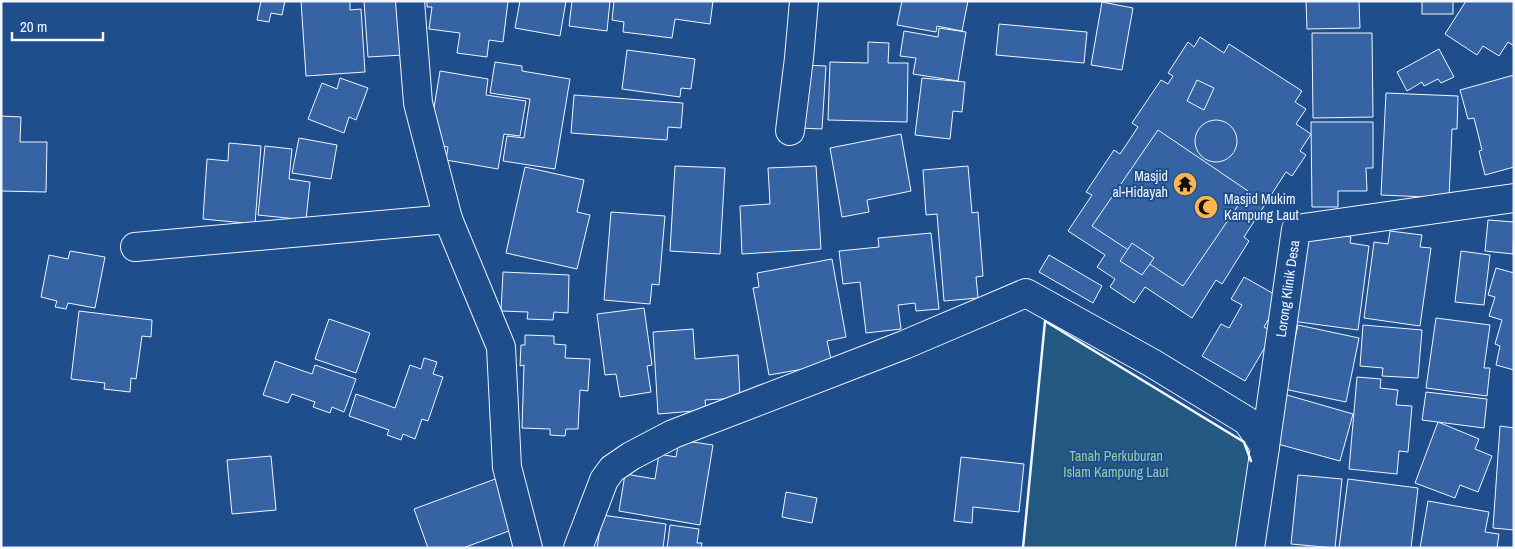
<svg xmlns="http://www.w3.org/2000/svg" width="1515" height="549" viewBox="0 0 1515 549" font-family="'Archivo Narrow',sans-serif">
  <style>
    .green { fill: #245a82; stroke: #a8bbd7 }
    .building { fill: #3563a3; stroke: #f2f6ff }
    .lines { fill: none; stroke-linecap: round; stroke-linejoin: round }
    .minor-casing { stroke: #f2f6ff; stroke-width: 30 }
    .minor { stroke: #1f4e8c; stroke-width: 28 }
    .wall { stroke: #f2f6ff; stroke-width: 2.5 }
    .labels { text-anchor: middle; stroke-width: 4; stroke-linejoin: round; paint-order: stroke }
    .poi-label { font-size: 14px; fill: #f2f6ff; stroke: #1f4e8c; text-anchor: end }
    .street-label { font-size: 14px; fill: #f2f6ff; stroke: #1f4e8c }
    .park-label { font-size: 14px; fill: #97c8a6; stroke: #1f4e8c }
  </style>
  <rect width="100%" height="100%" fill="#1f4e8c"/>
  <!-- green -->
  <path class="green" d="M1045,321l199,121 9,24 -10,82h-220z"/>
  <!-- building -->
  <g class="building">
    <path d="M261,1h24l-3,14 -11,-2 -2,9 -12,-2z"/>
    <path d="M301,1h49v9l11,-1 4,63 -59,4z"/>
    <path d="M364,1h34l5,54 -35,2z"/>
    <path d="M427,1h81l-5,41 -14,-2 -2,17 -30,-4 3,-20 -31,-4 3,-22h-5z"/>
    <path d="M520,1h46l-6,35 -45,-8z"/>
    <path d="M572,1h38l-3,30 -38,-5z"/>
    <path d="M614,1h99l-3,23 -35,-5 -3,19 -49,-6 1,-10 -12,-2z"/>
    <path d="M902,1h66l-6,30 -25,-5 -1,6 -39,-7z"/>
    <path d="M1306,1h53l1,27 -53,1z"/>
    <rect x="1422" y="1" width="31" height="13"/>
    <path d="M1466,1h48v45l-6,-4 -9,14 -16,-10 -6,9 -32,-21z"/>
    <path d="M1102,2l31,6 -11,62 -31,-5z"/>
    <path d="M999,24l88,8 -3,31 -88,-8z"/>
    <path d="M939,28l27,4 -8,49 -45,-7 3,-16 -16,-2 4,-25 34,6z"/>
    <path d="M1312,33h60l1,84 -60,1z"/>
    <path d="M1200,37l24,16 5,-9 73,47 -7,11 11,7 -10,15 15,10 -11,17 6,4 -14,21 -6,-4 -42,65 5,4 -27,43 -6,-4 -24,38 -47,-31 -11,16 -24,-16 5,-8 -18,-12 8,-12 -37,-24 24,-36 -6,-3 28,-42 6,4 18,-27 -6,-4 29,-43 7,4 5,-8 -5,-3 20,-31 6,5z"/>
    <path d="M868,42l21,1 -1,20h20l-1,59 -79,-2 2,-58 38,1z"/>
    <path d="M1439,49l15,28 -13,6 -3,-4 -14,7 -2,-4 -15,9 -10,-19z"/>
    <path d="M627,50l68,9 -4,30 -10,-1 -1,9 -58,-8z"/>
    <path d="M495,62l27,4v5l48,8 -15,90 -52,-8 4,-25 17,2 6,-39 -40,-6z"/>
    <path d="M804,65l22,1 -4,63 -22,-1z"/>
    <path d="M440,71l48,8 -2,16 40,6 -6,35 -16,-2 -6,35 -52,-9 2,-13 -9,-2 1,-12 -10,-1z"/>
    <path d="M1514,75v92l-29,8 -6,-24 3,-1 -8,-32 -6,1 -8,-29z"/>
    <path d="M340,78l28,10 -12,32 -7,-3 -5,16 -36,-14 14,-36 15,6z"/>
    <path d="M922,78l43,4 -3,30 -9,-1 -3,28 -35,-4z"/>
    <path d="M1197,80l17,8 -10,22 -17,-9z"/>
    <path d="M1386,93l72,3 -1,33h-5l-3,69 -68,-3z"/>
    <path d="M574,95l109,8 -2,25 -13,-1 -1,13 -96,-7z"/>
    <path d="M1,116l20,1 -1,25h27l-1,50 -45,-1z"/>
    <circle cx="1216" cy="141" r="21"/>
    <path d="M1311,122h62v46h-7l1,23h-29v16h-26z"/>
    <path d="M1158,130l90,61 -65,95 -91,-60z"/>
    <path d="M901,134l10,57 -44,9 2,12 -27,5 -12,-69z"/>
    <path d="M299,138l38,7 -6,34 -39,-6z"/>
    <path d="M229,143l32,3 -6,78 -52,-5 4,-60 21,2z"/>
    <path d="M265,146l27,3 -3,30 21,3 -4,38 -48,-5z"/>
    <path d="M675,166l50,2 -5,86 -50,-3z"/>
    <path d="M816,166l5,83 -79,5 -2,-48 30,-2 -2,-36z"/>
    <path d="M968,166l4,47 6,-1 5,64 -7,1 2,21 -34,3 -7,-87 -11,1 -3,-45z"/>
    <path d="M525,167l59,13 -7,32 13,3 -13,54 -71,-16z"/>
    <path d="M611,212l54,4 -6,69 -7,-1 -2,20 -46,-4z"/>
    <path d="M1488,220l26,2 -1,32 -28,-3z"/>
    <path d="M1390,231l32,4 -2,12 11,1 -11,78 -56,-8 10,-76 14,2z"/>
    <path d="M931,233l8,76 -23,2 -1,-8 -17,2 3,24 -35,4 -6,-51 -17,2 -4,-33 40,-4 -1,-9z"/>
    <path d="M1322,233l29,4 -1,6 19,3 -11,84 -66,-9 12,-83 17,2z"/>
    <path d="M1132,243l22,15 -12,17 -22,-14z"/>
    <path d="M70,251l35,6 -10,51 -27,-5 -2,6 -11,-2 2,-6 -16,-4 8,-42 19,4z"/>
    <path d="M1461,251l29,4 -6,50 -29,-3z"/>
    <path d="M1049,255l53,31 -9,17 -54,-31z"/>
    <path d="M832,259l14,78 -19,4 5,23 -63,11 -16,-87 6,-1 -2,-14z"/>
    <path d="M1496,268l18,5v97l-18,-5 4,-19 -5,-2 7,-24 -13,-4 6,-19 -7,-2z"/>
    <path d="M503,272l66,3 -1,38 -14,-1 -1,8 -26,-1 1,-7 -27,-1z"/>
    <path d="M1244,277l37,21 -17,29 10,5 -29,49 -43,-25 19,-32 8,4 13,-23 -11,-6z"/>
    <path d="M644,308l8,57 -5,1 4,26 -31,5 -4,-23 -11,1 -8,-61z"/>
    <path d="M79,311l73,9 -1,17 -9,-1 -6,43 -5,-1 -1,14 -26,-3 1,-6 -34,-4z"/>
    <path d="M1436,318l54,7 -6,43h6l-3,28 -61,-8z"/>
    <path d="M329,319l41,14 -14,40 -41,-14z"/>
    <path d="M1298,325l61,13 -13,64 -62,-13z"/>
    <path d="M1363,325l59,5 -4,48 -36,-2 1,-8 -23,-2z"/>
    <path d="M693,329l2,30 43,-4 2,43 -35,2 1,10 -48,4 -5,-82z"/>
    <path d="M525,335l29,1v8l12,1 -1,13 25,1 -2,32 -8,-1 -2,39h-12l-1,7 -15,-1v-6l-28,-1 2,-63 -4,1 1,-21h4z"/>
    <path d="M424,358l13,4 -4,12 10,3 -15,44 -6,-2 -7,20 -12,-5 -2,6 -14,-5 2,-5 -40,-14 7,-22 39,14 15,-43 11,4z"/>
    <path d="M275,361l37,13 3,-9 41,14 -12,33 -12,-5 -2,6 -17,-6 2,-5 -23,-8 -4,9 -25,-8z"/>
    <path d="M1357,377l24,2 -1,9 18,2 -2,15 16,1 -4,46 -9,-1 -2,23 -48,-5z"/>
    <path d="M1426,392l61,7 -3,29 -62,-8z"/>
    <path d="M1287,395l66,19 -13,47 -66,-18z"/>
    <path d="M1438,422l41,17 -4,10 17,7 -14,36 -18,-7 -5,13 -40,-15z"/>
    <path d="M1500,426l14,2v102l-21,-2z"/>
    <path d="M679,440l34,5 -13,80 -81,-14 6,-37 30,5 4,-25 17,3z"/>
    <path d="M271,456l5,54 -44,4 -5,-54z"/>
    <path d="M961,457l63,7 -5,48 -46,-5 -1,16 -18,-2z"/>
    <path d="M1298,475l44,4 -7,69 -44,-4z"/>
    <path d="M498,478l19,50 -54,20h-35l-14,-39z"/>
    <path d="M1348,479l70,9 -7,60h-72z"/>
    <path d="M786,492l31,6 -5,25 -30,-6z"/>
    <path d="M1428,501l61,11 -4,20 14,2 -2,14h-77z"/>
    <path d="M602,515l64,9 -3,24h-66z"/>
    <path d="M670,525l29,4 -2,14h5l-1,5h-34z"/>
  </g>
  <g class="lines">
    <!-- minor casing -->
    <g class="minor-casing">
      <g id="minor">
        <path d="M410,1l8,102 30,116 53,128 6,120 21,81"/>
        <path d="M790,131l9,-73 5,-57"/>
        <path d="M135,247l313,-28"/>
        <path id="s1" d="M1265,447l31,-218 218,-31"/>
        <path d="M578,548l26,-68 8,-11 19,-13 42,-22 231,-89 122,-52 126,70 95,58 18,26 -15,101"/>
      </g>
    </g>
    <!-- minor -->
    <use href="#minor" class="minor"/>
    <!-- wall -->
    <path class="wall" d="M1023,548l22,-227 199,121 7,19"/>
  </g>
  <!-- icons -->
  <defs>
    <g id="temple-disc" transform="scale(1.25)"><circle r="9.5" fill="#ffb74d" stroke="#1f4e8c"/><path d="M0-6L5-2H3V0L6.5 2.5H4V6H1.5V3h-3V6H-4V2.5H-6.5L-3 0V-2H-5Z" fill="#111"/></g>
    <g id="mosque-disc" transform="scale(1.25)"><circle r="9.5" fill="#ffb74d" stroke="#1f4e8c"/><path d="M3.5-4.9A6 6 0 1 0 3.5 4.9A5 5 0 1 1 3.5-4.9Z" fill="#111"/></g>
  </defs>
  <g fill-rule="evenodd">
    <use href="#temple-disc" x="1185" y="184"/>
    <use href="#mosque-disc" x="1206" y="207"/>
  </g>
  <g class="labels">
    <!-- poi labels -->
    <g class="poi-label">
      <text x="1168" y="181">Masjid<tspan x="1168" dy="16">al-Hidayah</tspan></text>
      <text x="1224" y="204" text-anchor="start">Masjid Mukim<tspan x="1224" dy="16">Kampung Laut</tspan></text>
    </g>
    <!-- street labels -->
    <g class="street-label">
      <text dy="5" stroke="none"><textPath href="#s1" startOffset="160">Lorong Klinik Desa</textPath></text>
    </g>
    <!-- park labels -->
    <g class="park-label">
      <text x="1116" y="461">Tanah Perkuburan<tspan x="1116" dy="16">Islam Kampung Laut</tspan></text>
    </g>
  </g>
  <!-- border -->
  <rect width="1515" height="549" fill="none" stroke="#f2f6ff" stroke-width="5"/>
  <!-- scale -->
  <path d="M12 32v8h91v-8" fill="none" stroke="#f2f6ff" stroke-width="2.5"/>
  <text x="20" y="32" font-size="15" fill="#f2f6ff" stroke="#1f4e8c" stroke-width="4" paint-order="stroke">20 m</text>
</svg>
